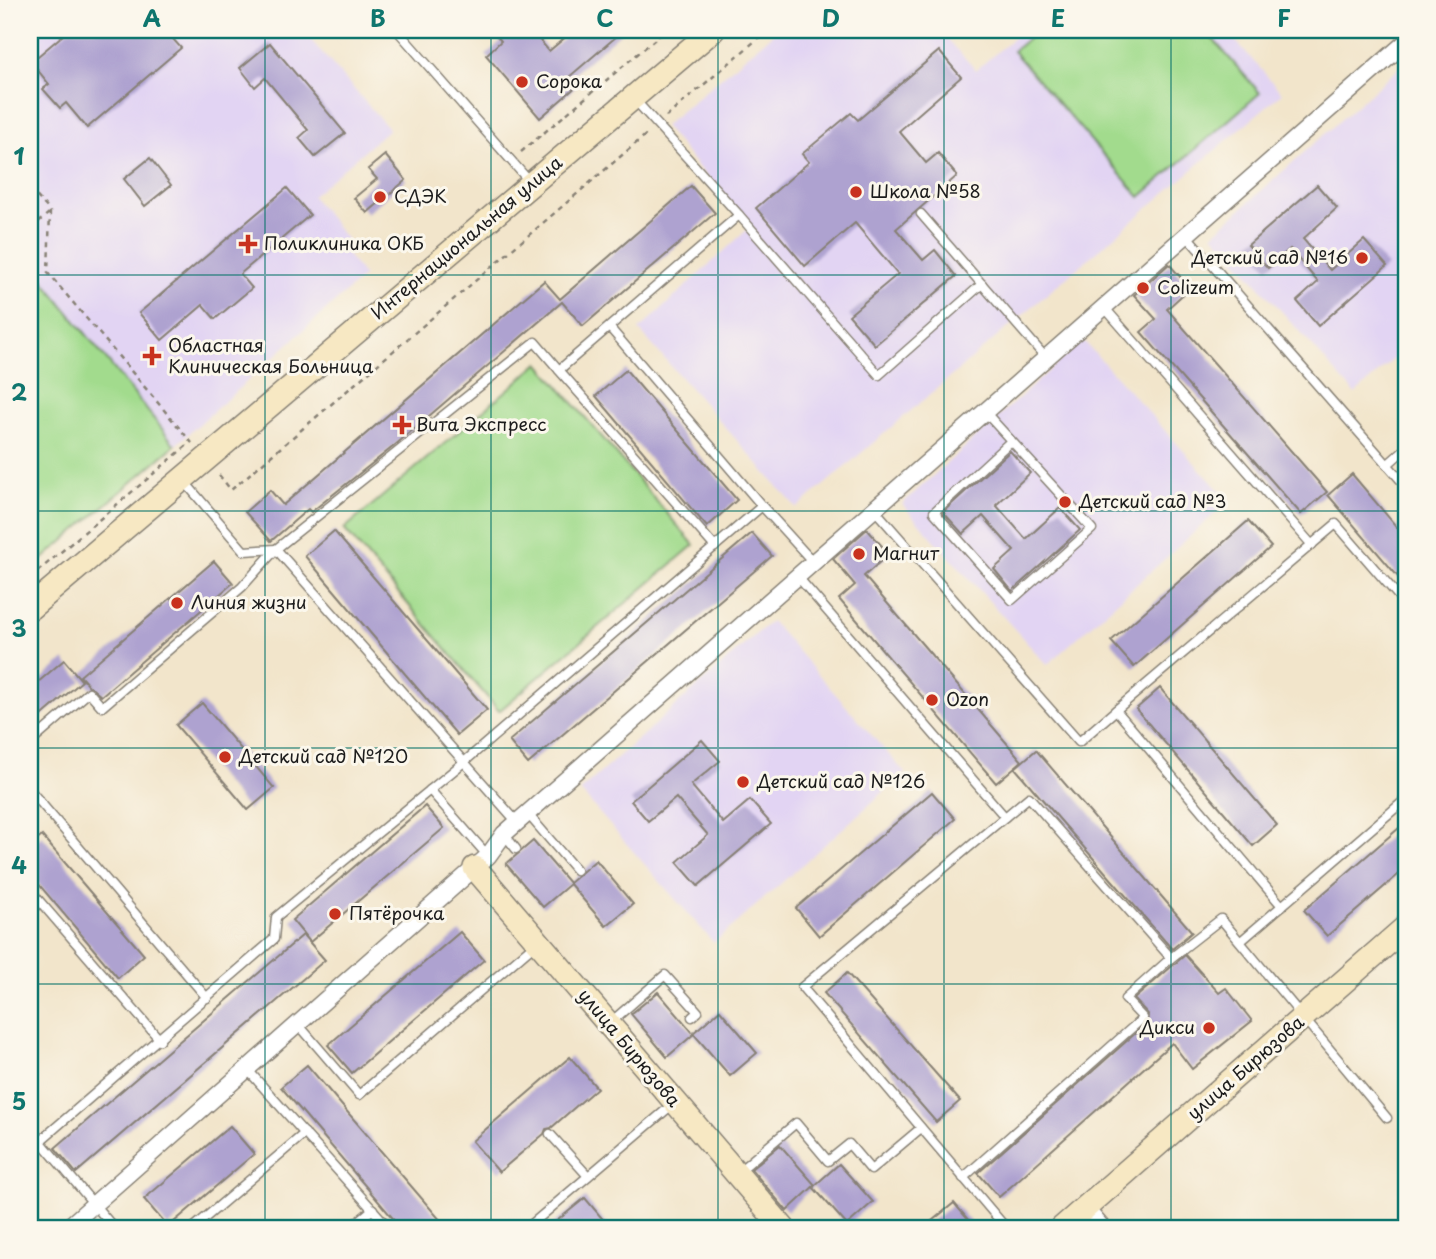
<svg xmlns="http://www.w3.org/2000/svg" width="1436" height="1259" viewBox="0 0 1436 1259" font-family="'Playpen Sans',sans-serif">
  <style>
    .built { fill: #e2d4f3 }
    .green { fill: #a2db8d; stroke: #5f7c54; stroke-width: 2 }
    .building { fill: #aea2d0 }
    .lines { fill: none; stroke-linecap: round; stroke-linejoin: round }
    .lane-casing { stroke: #878074; stroke-width: 11 }
    .street-casing { stroke: #878074; stroke-width: 19 }
    .secondary-casing { stroke: #878074; stroke-width: 26 }
    .path { stroke: #878074; stroke-width: 2.5; stroke-dasharray: 5 5; stroke-linecap: butt }
    .lane { stroke: #fff; stroke-width: 8 }
    .street { stroke: #fff; stroke-width: 16 }
    .secondary { stroke: #f7e8c3; stroke-width: 23 }
    .grid { fill: none; stroke: #0f766e; stroke-width: 2; stroke-opacity: 0.55 }
    .poi-dot { fill: #c8321e; stroke: #fbf7ec; stroke-width: 2.5 }
    .labels { text-anchor: middle; stroke-width: 6; stroke-linejoin: round; paint-order: stroke }
    .poi-label { font-size: 18px; fill: #1c1c1c; stroke: #fbf7ec; text-anchor: start }
    .street-label { font-size: 18px; fill: #1c1c1c; stroke: #fbf7ec }
    .neatline { fill: none; stroke: #0f766e; stroke-width: 2.5 }
    .grid-label { font-size: 23px; text-anchor: middle; font-weight: bold; fill: #0f766e }
  </style>
  <rect width="100%" height="100%" fill="#fbf7ec"/>
  <filter id="ink" filterUnits="userSpaceOnUse"><feTurbulence type="fractalNoise" baseFrequency=".0143" numOctaves="2"/><feDisplacementMap in="SourceGraphic" scale="14" xChannelSelector="R" yChannelSelector="G"/><feConvolveMatrix kernelMatrix="1 2 1 2 8 2 1 2 1" color-interpolation-filters="sRGB"/></filter>
  <filter id="wash" filterUnits="userSpaceOnUse"><feTurbulence type="fractalNoise" baseFrequency=".00686" numOctaves="4" result="noise"/><feDisplacementMap in="SourceGraphic" scale="28" xChannelSelector="R" yChannelSelector="G"/><feGaussianBlur stdDeviation="1.57" result="paint"/><feColorMatrix in="noise" values="0 0 0 0 0 0 0 0 0 0 0 0 0 0 0 0 0 1.4 0 .05"/><feComposite in="paint" operator="in"/></filter>
  <g filter="url(#wash)">
    <rect width="100%" height="100%" fill="#f2e5cb"/>
    <!-- built -->
    <g class="built">
      <path d="M30,30h272l87,99 -77,67 42,53 -7,6 17,21 -178,160 -156,134z"/>
      <path d="M777,30h162l37,40 47,-40h203l56,63 -485,415 -158,-178 110,-102 -85,-102z"/>
      <path d="M1402,65l4,4v279l-51,46 -142,-160z"/>
      <path d="M1083,340l146,161 -182,164 -145,-161z"/>
      <path d="M771,621l134,152 -191,170 -134,-152z"/>
    </g>
    <!-- green -->
    <g class="green">
      <path d="M1038,30h167l55,63 -120,104 -127,-146z"/>
      <path d="M30,264l145,181 -145,125z"/>
      <path d="M539,363l155,182 -195,166 -155,-182z"/>
    </g>
    <g id="blocks">
      <!-- building -->
      <g class="building">
        <path d="M69,30h96l16,18 -94,80 -21,-25 -6,5 -17,-19 6,-5 -18,-22z"/>
        <path d="M492,30h39l18,21 25,-21h50l-55,47 8,9 -37,32 -54,-63 15,-14z"/>
        <path d="M270,43l75,90 -30,24 -16,-19 9,-8 -43,-52 -10,9 -15,-19z"/>
        <path d="M939,51l22,26 -62,54 27,32 12,-10 19,23 -61,53 27,31 12,-10 21,26 -81,69 -26,-30 49,-41 -43,-51 -50,43 -49,-58 53,-46 -7,-8 49,-41 7,7z"/>
        <path d="M385,155l21,25 -39,33 -13,-15 23,-19 -9,-10z"/>
        <path d="M150,158l21,27 -26,21 -21,-27z"/>
        <path d="M1317,185l20,23 -34,31 27,31 34,-30 23,26 -69,60 -21,-25 21,-19 -28,-33 -22,19 -20,-23z"/>
        <path d="M691,186l24,27 -132,113 -21,-24 -168,144 -83,66 -3,-3 -37,32 -26,-29 25,-22 13,15 261,-224 16,18z"/>
        <path d="M287,188l23,27 -70,59 12,14 -37,31 -12,-14 -41,35 -23,-27z"/>
        <path d="M1169,264l21,24 -23,21 160,183 -26,22 -160,-182 15,-13 -22,-24z"/>
        <path d="M626,370l111,130 -30,27 -111,-131z"/>
        <path d="M1010,451l20,22 -34,32 30,34 34,-31 20,22 -68,61 -18,-22 20,-18 -31,-35 -20,18 -20,-22z"/>
        <path d="M1352,474l54,64v48l-78,-91z"/>
        <path d="M1248,521l23,26 -137,120 -23,-26z"/>
        <path d="M867,529l22,25 -25,22 158,185 -26,22 -157,-184 16,-14 -22,-26z"/>
        <path d="M334,531l153,179 -30,25 -152,-179z"/>
        <path d="M752,533l20,23 -244,208 -19,-23z"/>
        <path d="M214,561l19,22 -132,113 -12,-10 -9,-10z"/>
        <path d="M64,660l18,21 -52,45v-37z"/>
        <path d="M1160,688l117,137 -24,21 -117,-137z"/>
        <path d="M202,703l72,85 -26,22 -72,-85z"/>
        <path d="M702,740l18,21 -29,24 32,38 27,-23 21,24 -73,62 -21,-24 31,-27 -32,-37 -28,23 -17,-20z"/>
        <path d="M1036,750l156,182 -20,17 -157,-181z"/>
        <path d="M932,792l23,27 -136,117 -23,-28z"/>
        <path d="M425,806l19,22 -134,114 -18,-22z"/>
        <path d="M1406,822v46l-79,68 -23,-26z"/>
        <path d="M42,836l102,119 -26,23 -88,-104v-28z"/>
        <path d="M533,841l37,43 -27,23 -37,-43z"/>
        <path d="M596,860l37,44 -27,22 -37,-43z"/>
        <path d="M460,932l24,28 -132,113 -24,-28z"/>
        <path d="M303,935l22,25 -249,213 -21,-25z"/>
        <path d="M1185,955l34,38 7,-5 26,33 -60,48 -20,-26 -173,154 -21,-24 169,-150 1,-9 -14,-15z"/>
        <path d="M847,973l113,128 -24,21 -112,-129z"/>
        <path d="M658,992l36,42 -27,23 -36,-43z"/>
        <path d="M720,1010l37,43 -27,23 -37,-43z"/>
        <path d="M570,1057l27,31 -46,40 -5,1 -2,5 -45,38 -27,-31z"/>
        <path d="M307,1065l141,164h-46l-121,-142z"/>
        <path d="M230,1126l24,28 -86,73 -24,-28z"/>
        <path d="M780,1145l35,40 -28,26 -36,-42z"/>
        <path d="M839,1164l34,38 -26,23 -34,-38z"/>
        <path d="M585,1198l26,31h-64z"/>
        <path d="M954,1203l22,26h-54z"/>
      </g>
    </g>
  </g>
  <g filter="url(#ink)">
    <use href="#blocks" fill-opacity="0" stroke="#878074" stroke-width="2"/>
    <g class="lines">
      <!-- lane casing -->
      <g class="lane-casing">
        <g id="lane">
          <path d="M397,30l132,151"/>
          <path d="M948,35l6,-5"/>
          <path d="M921,214l125,144"/>
          <path d="M739,215l140,160 103,-91"/>
          <path d="M1186,235l220,251"/>
          <path d="M1104,307l208,238"/>
          <path d="M610,328l152,178"/>
          <path d="M559,370l156,177"/>
          <path d="M985,412l107,117 -80,71 -78,-88 77,-71"/>
          <path d="M1387,465l19,-17"/>
          <path d="M184,481l60,70 32,-2 241,273"/>
          <path d="M874,509l205,233 37,-32"/>
          <path d="M797,576l208,241 24,-20 142,161"/>
          <path d="M30,743l59,-51 13,15 140,-120 34,-38 259,-207 24,28 180,-155 -104,-115"/>
          <path d="M30,790l177,208"/>
          <path d="M430,790l58,66"/>
          <path d="M527,813l49,57"/>
          <path d="M1005,817l-203,170 205,242"/>
          <path d="M504,834l12,15"/>
          <path d="M30,890l130,150"/>
          <path d="M1282,906l-166,-196 220,-186 70,81"/>
          <path d="M1241,941l165,-142"/>
          <path d="M611,1022l54,-47 33,37 -6,5"/>
          <path d="M298,1024l61,71 177,-152"/>
          <path d="M247,1069l143,160"/>
          <path d="M30,1129l85,100"/>
          <path d="M550,1134l38,42"/>
          <path d="M40,1141l234,-202 2,-22 188,-155 298,-256 51,56"/>
          <path d="M738,1172l58,-49 32,38 21,-17 22,26 50,-42"/>
          <path d="M963,1178l180,-160 -18,-19 46,-41 50,-39 166,199"/>
          <path d="M192,1229l113,-96"/>
          <path d="M349,1229l24,-20"/>
          <path d="M526,1229l147,-125"/>
        </g>
      </g>
      <!-- street casing -->
      <g class="street-casing">
        <g id="street">
          <path d="M1086,1209l17,20"/>
          <path d="M66,1229l422,-373 16,-22 902,-792"/>
        </g>
      </g>
      <!-- secondary casing -->
      <g class="secondary-casing">
        <g id="secondary">
          <path d="M30,608l683,-578"/>
          <path d="M475,868l309,361"/>
          <path d="M1061,1229l345,-302"/>
        </g>
      </g>
      <!-- path -->
      <g class="path">
        <path d="M666,117l102,-87"/>
        <path d="M521,152l145,-122"/>
        <path d="M30,189l20,22 -2,62 144,170"/>
        <path d="M30,229l19,-16"/>
        <path d="M219,475l12,15 417,-357"/>
        <path d="M30,578l161,-136"/>
      </g>
      <!-- lane -->
      <use href="#lane" class="lane"/>
      <!-- street -->
      <use href="#street" class="street"/>
      <!-- secondary -->
      <use href="#secondary" class="secondary"/>
    </g>
  </g>
  <!-- grid -->
  <path class="grid" d="M265,30v1199M491,30v1199M718,30v1199M944,30v1199M1171,30v1199M30,275h1376M30,511h1376M30,748h1376M30,984h1376"/>
  <!-- markers -->
  <g class="poi-dot">
    <circle cx="522" cy="82" r="7"/>
    <circle cx="856" cy="192" r="7"/>
    <circle cx="380" cy="197" r="7"/>
    <path d="M244.5 233.5h7v7h7v7h-7v7h-7v-7h-7v-7h7z"/>
    <circle cx="1362" cy="258" r="7"/>
    <circle cx="1143" cy="288" r="7"/>
    <path d="M148.5 345.5h7v7h7v7h-7v7h-7v-7h-7v-7h7z"/>
    <path d="M398.5 414.5h7v7h7v7h-7v7h-7v-7h-7v-7h7z"/>
    <circle cx="1065" cy="502" r="7"/>
    <circle cx="859" cy="554" r="7"/>
    <circle cx="177" cy="603" r="7"/>
    <circle cx="932" cy="700" r="7"/>
    <circle cx="225" cy="757" r="7"/>
    <circle cx="743" cy="782" r="7"/>
    <circle cx="335" cy="914" r="7"/>
    <circle cx="1209" cy="1028" r="7"/>
  </g>
  <g class="labels">
    <!-- poi labels -->
    <g class="poi-label">
      <text x="536" y="88">Сорока</text>
      <text x="870" y="198">Школа №58</text>
      <text x="394" y="203">СДЭК</text>
      <text x="264" y="250">Поликлиника ОКБ</text>
      <text x="1348" y="264" text-anchor="end">Детский сад №16</text>
      <text x="1157" y="294">Colizeum</text>
      <text x="168" y="352">Областная<tspan x="168" dy="21">Клиническая Больница</tspan></text>
      <text x="416" y="431">Вита Экспресс</text>
      <text x="1079" y="508">Детский сад №3</text>
      <text x="873" y="560">Магнит</text>
      <text x="191" y="609">Линия жизни</text>
      <text x="946" y="706">Ozon</text>
      <text x="239" y="763">Детский сад №120</text>
      <text x="757" y="788">Детский сад №126</text>
      <text x="349" y="920">Пятёрочка</text>
      <text x="1195" y="1034" text-anchor="end">Дикси</text>
    </g>
    <!-- street labels -->
    <g class="street-label">
      <text transform="translate(467 238) rotate(-40)" y="6">Интернациональная улица</text>
      <text transform="translate(629 1048) rotate(50)" y="6">улица Бирюзова</text>
      <text transform="translate(1246 1068) rotate(-41)" y="6">улица Бирюзова</text>
    </g>
  </g>
  <!-- margin -->
  <rect width="1436" height="1259" fill="none" stroke="#fbf7ec" stroke-width="77"/>
  <rect x="38" y="38" width="1360" height="1182" class="neatline"/>
  <g class="grid-label">
    <text x="152" y="27">A</text>
    <text x="378" y="27">B</text>
    <text x="605" y="27">C</text>
    <text x="831" y="27">D</text>
    <text x="1058" y="27">E</text>
    <text x="1284" y="27">F</text>
    <text x="19" y="165">1</text>
    <text x="19" y="401">2</text>
    <text x="19" y="637">3</text>
    <text x="19" y="874">4</text>
    <text x="19" y="1110">5</text>
  </g>
</svg>
